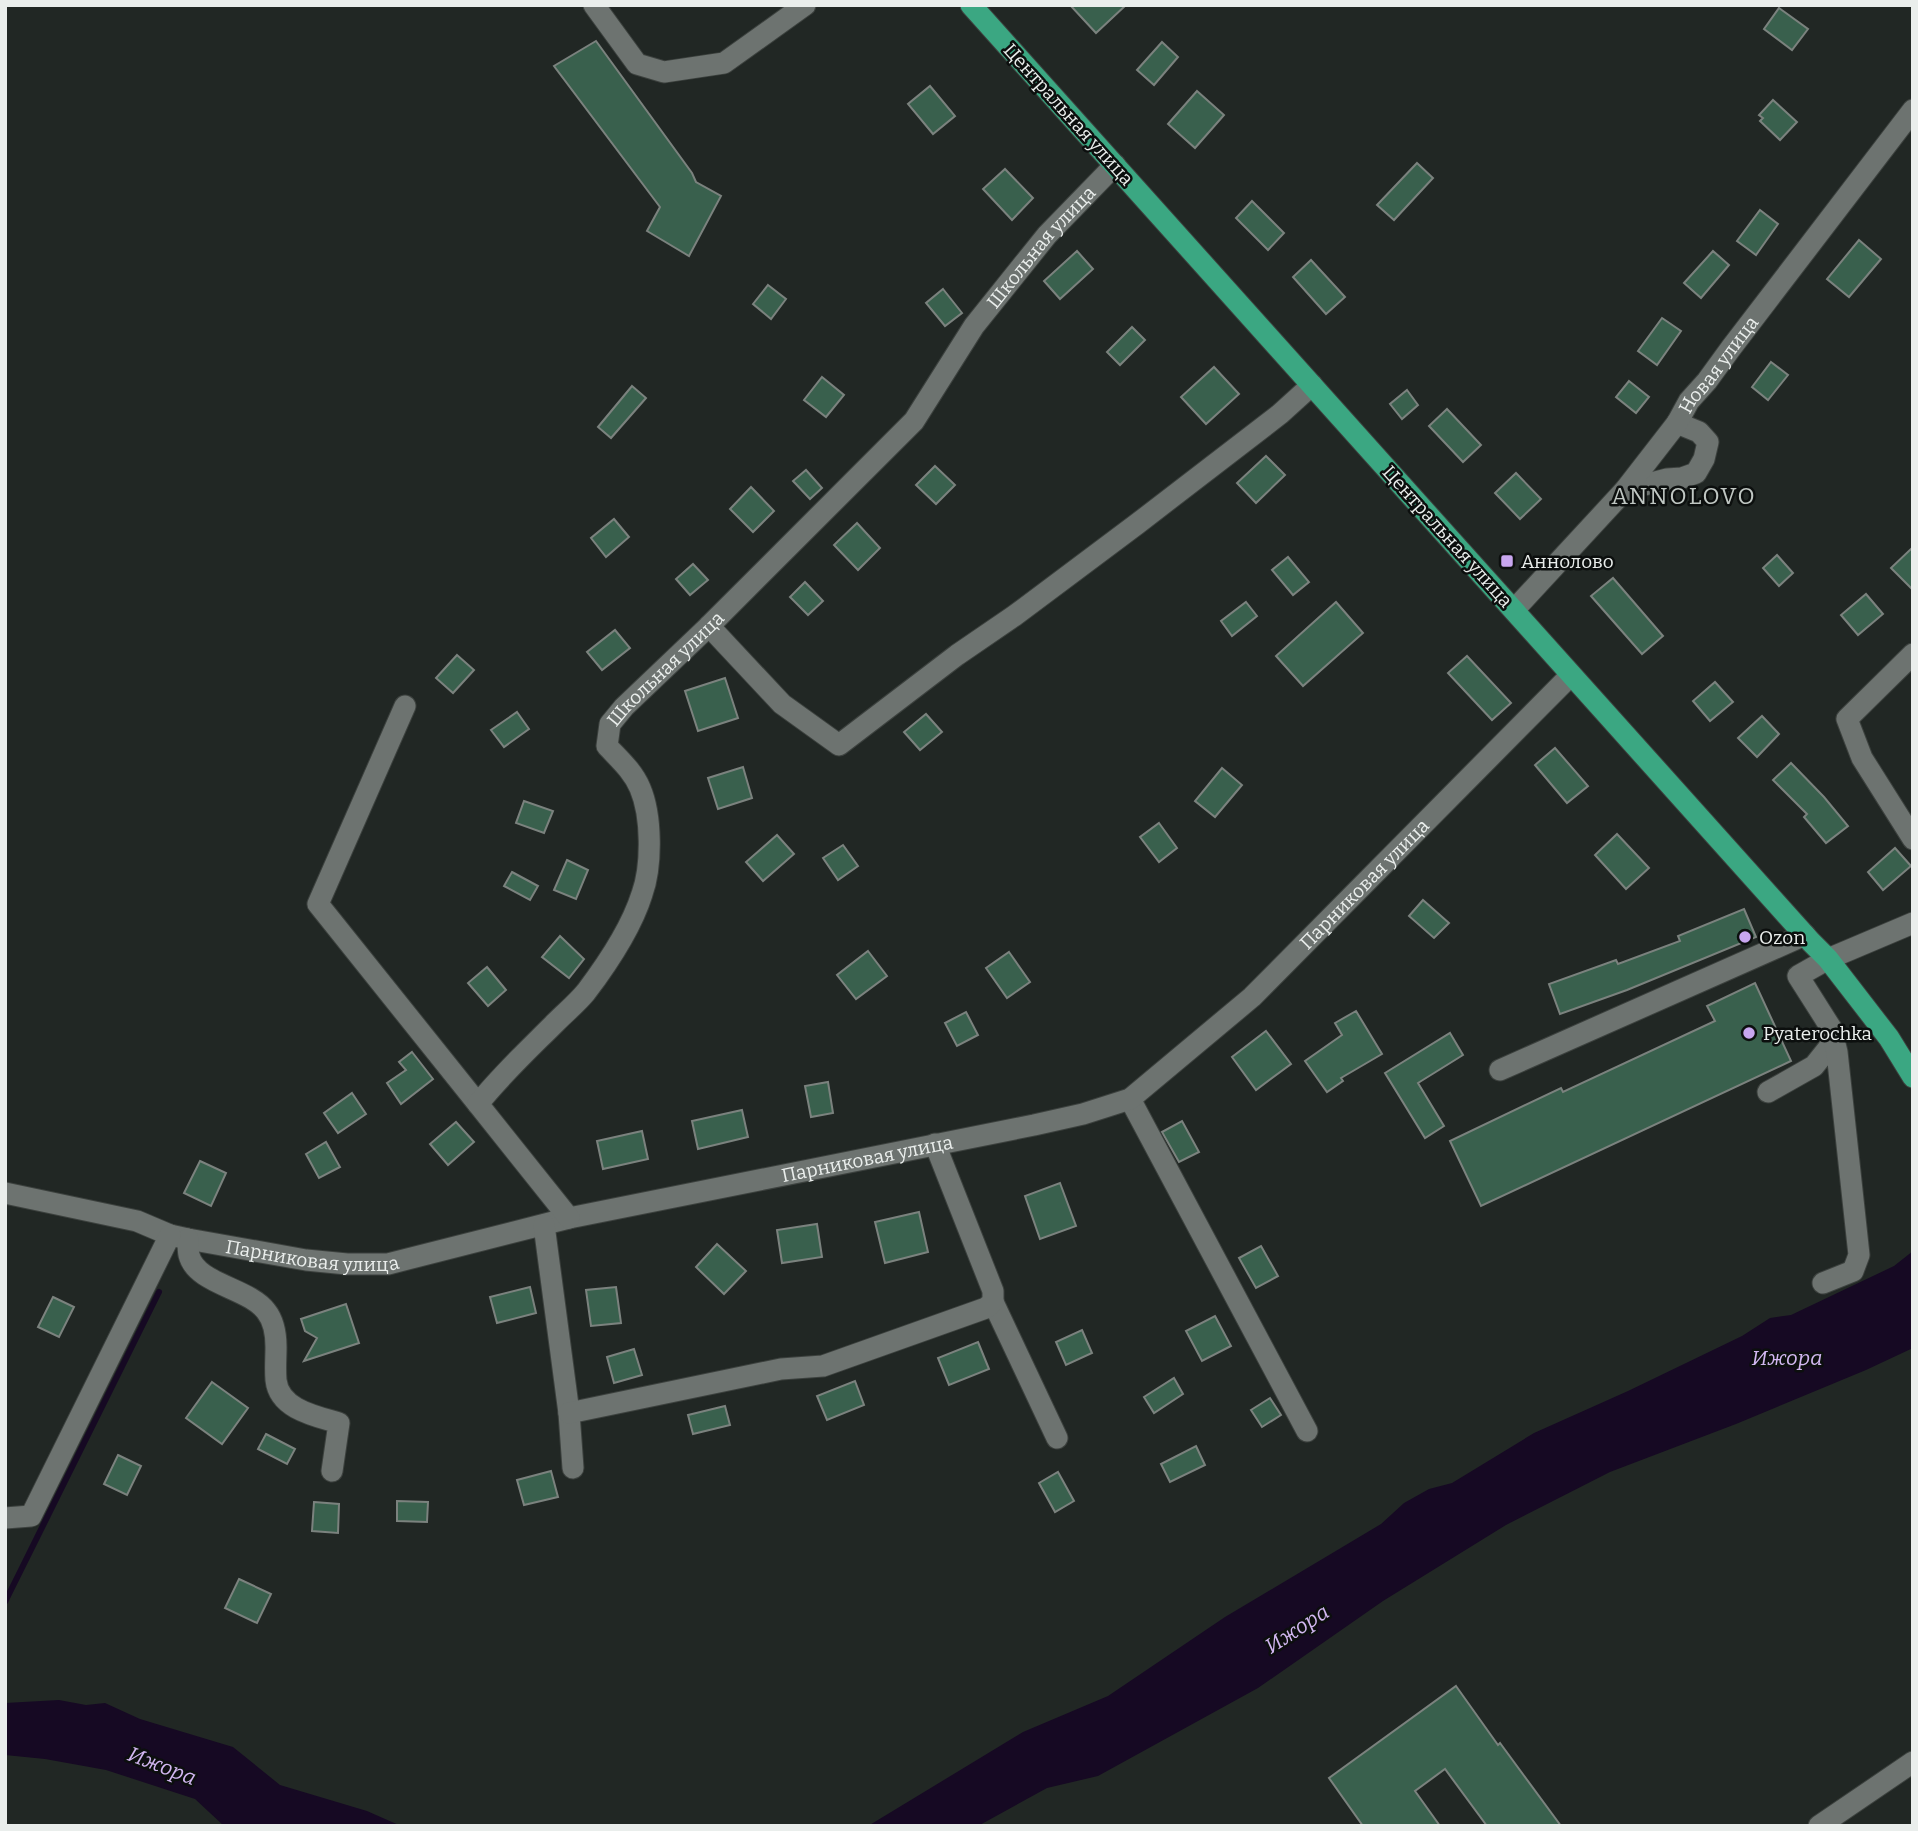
<svg xmlns="http://www.w3.org/2000/svg" width="1918" height="1831" viewBox="0 0 1918 1831" font-family="Bitter,serif">
  <style>
    .water { fill: #160923 }
    .lines { fill: none; stroke-linecap: round; stroke-linejoin: round }
    .stream { stroke: #160923; stroke-width: 6 }
    .building { fill: #39604d; stroke: #7b827e; stroke-width: 2 }
    .minor-casing { stroke: #3c413e; stroke-width: 23 }
    .major-casing { stroke: #3c413e; stroke-width: 23 }
    .minor { stroke: #6d7370; stroke-width: 21 }
    .major { stroke: #3ba782; stroke-width: 21 }
    .poi-dot { fill: #c8a6ef; stroke: #0c0f0e; stroke-width: 2.5 }
    .labels { text-anchor: middle; stroke-width: 5; stroke-linejoin: round; paint-order: stroke }
    .street-label { font-size: 19px; fill: #eaeeec; stroke: #0c0f0e }
    .poi-label { font-size: 19px; fill: #eaeeec; stroke: #0c0f0e; text-anchor: start }
    .water-label { font-size: 21px; font-style: italic; fill: #d2b7f1; stroke: #0c0f0e }
    .quarter-label { font-size: 23px; letter-spacing: 2px; fill: #c0c7c3; stroke: #0c0f0e }
  </style>
  <rect width="100%" height="100%" fill="#212724"/>
  <!-- water -->
  <g class="water">
    <path d="M1913,1251v97l-47,22 -130,54 -126,48 -104,53 -123,76 -125,87 -160,88 -51,12 -69,38h-110l155,-94 85,-36 117,-79 156,-93 23,-21 25,-14 23,-6 82,-50 94,-42 114,-55 28,-18 21,-3 103,-49z"/>
    <path d="M59,1700l27,5 19,-2 35,16 93,28 47,38 87,26 34,15h-177l-29,-27 -89,-29 -61,-11 -40,-4v-52z"/>
  </g>
  <g class="lines">
    <!-- stream -->
    <path class="stream" d="M5,1602l154,-310"/>
  </g>
  <!-- building -->
  <g class="building">
    <path d="M1070,5h56l-30,28z"/>
    <path d="M1779,8l29,21 -16,21 -28,-21z"/>
    <path d="M596,41l96,132 4,9 25,14 -32,60 -42,-25 13,-24 -106,-141z"/>
    <path d="M1162,42l16,15 -24,28 -17,-15z"/>
    <path d="M930,86l25,30 -22,18 -25,-30z"/>
    <path d="M1197,91l27,24 -29,33 -27,-24z"/>
    <path d="M1773,100l24,22 -17,18 -20,-19 3,-3 -4,-3z"/>
    <path d="M1417,163l16,15 -39,42 -17,-15z"/>
    <path d="M1005,169l28,29 -21,22 -29,-31z"/>
    <path d="M1252,201l32,32 -16,17 -32,-32z"/>
    <path d="M1760,210l18,14 -22,31 -19,-14z"/>
    <path d="M1859,240l22,19 -32,38 -22,-18z"/>
    <path d="M1077,251l16,18 -33,30 -16,-18z"/>
    <path d="M1713,251l16,14 -28,33 -17,-15z"/>
    <path d="M1311,260l34,37 -19,17 -33,-37z"/>
    <path d="M768,285l18,14 -15,20 -18,-15z"/>
    <path d="M943,289l19,24 -17,13 -19,-23z"/>
    <path d="M1662,318l19,13 -24,34 -19,-14z"/>
    <path d="M1132,327l13,13 -25,25 -13,-13z"/>
    <path d="M1771,362l17,13 -20,25 -16,-13z"/>
    <path d="M1214,367l25,27 -33,30 -25,-27z"/>
    <path d="M822,377l22,18 -18,22 -22,-17z"/>
    <path d="M1629,381l20,16 -13,16 -20,-16z"/>
    <path d="M632,386l14,12 -35,40 -13,-11z"/>
    <path d="M1407,390l11,15 -16,14 -12,-15z"/>
    <path d="M1447,409l34,36 -18,17 -34,-36z"/>
    <path d="M1266,456l19,19 -29,28 -19,-20z"/>
    <path d="M935,466l20,19 -19,19 -20,-19z"/>
    <path d="M806,470l16,18 -12,11 -17,-18z"/>
    <path d="M1516,473l25,26 -21,20 -25,-26z"/>
    <path d="M751,487l23,24 -21,21 -23,-23z"/>
    <path d="M614,519l15,18 -23,20 -15,-19z"/>
    <path d="M857,523l23,25 -22,22 -24,-25z"/>
    <path d="M1913,547v43l-22,-22z"/>
    <path d="M1777,555l16,18 -14,13 -16,-18z"/>
    <path d="M1288,557l21,25 -16,13 -21,-25z"/>
    <path d="M693,564l15,16 -18,15 -14,-16z"/>
    <path d="M1613,578l50,58 -21,18 -51,-58z"/>
    <path d="M805,582l18,19 -15,14 -18,-18z"/>
    <path d="M1866,594l17,20 -25,21 -17,-20z"/>
    <path d="M1246,602l11,14 -25,20 -11,-15z"/>
    <path d="M1336,602l27,31 -60,53 -27,-30z"/>
    <path d="M615,630l15,18 -28,22 -15,-18z"/>
    <path d="M457,655l17,15 -21,23 -17,-15z"/>
    <path d="M1467,656l44,47 -19,17 -44,-47z"/>
    <path d="M725,678l13,40 -40,13 -13,-40z"/>
    <path d="M1715,682l18,20 -23,19 -17,-20z"/>
    <path d="M517,712l12,17 -25,18 -13,-17z"/>
    <path d="M926,714l16,18 -22,18 -16,-18z"/>
    <path d="M1762,716l17,18 -22,23 -19,-19z"/>
    <path d="M1555,748l33,38 -21,17 -32,-38z"/>
    <path d="M1791,763l33,34 24,29 -22,17 -22,-26 3,-3 -34,-34z"/>
    <path d="M743,767l9,31 -34,11 -10,-31z"/>
    <path d="M1222,768l20,17 -27,32 -20,-16z"/>
    <path d="M524,801l29,10 -9,22 -28,-10z"/>
    <path d="M1159,823l18,25 -18,14 -19,-25z"/>
    <path d="M1617,834l32,34 -23,21 -31,-34z"/>
    <path d="M777,835l17,19 -31,27 -17,-19z"/>
    <path d="M843,845l15,21 -20,14 -15,-22z"/>
    <path d="M1895,848l16,18 -28,24 -15,-18z"/>
    <path d="M567,860l21,10 -12,29 -22,-9z"/>
    <path d="M512,872l26,14 -8,14 -26,-14z"/>
    <path d="M1423,900l26,23 -15,15 -25,-22z"/>
    <path d="M1744,909l12,28 -129,53 -67,24 -11,-30 67,-24 2,4 62,-23 -2,-5z"/>
    <path d="M560,936l24,23 -15,19 -27,-21z"/>
    <path d="M868,951l19,25 -31,23 -19,-24z"/>
    <path d="M1009,952l21,30 -23,16 -21,-30z"/>
    <path d="M487,967l19,23 -18,16 -20,-23z"/>
    <path d="M1755,983l36,78 -310,145 -31,-65 111,-53 2,4 152,-71 -8,-15z"/>
    <path d="M1356,1011l26,43 -41,24 2,3 -16,11 -22,-31 37,-26 -7,-12z"/>
    <path d="M966,1012l12,23 -21,11 -12,-23z"/>
    <path d="M1266,1031l25,33 -35,26 -24,-33z"/>
    <path d="M1450,1033l13,22 -45,28 26,43 -19,12 -40,-65z"/>
    <path d="M412,1052l21,27 -32,25 -14,-21 19,-13 -7,-8z"/>
    <path d="M828,1082l5,31 -22,4 -6,-31z"/>
    <path d="M352,1093l14,21 -28,19 -14,-20z"/>
    <path d="M742,1110l6,27 -50,12 -6,-28z"/>
    <path d="M1182,1121l17,31 -20,10 -17,-30z"/>
    <path d="M456,1122l18,20 -26,23 -18,-21z"/>
    <path d="M642,1131l6,28 -45,10 -6,-28z"/>
    <path d="M326,1142l14,25 -21,11 -13,-24z"/>
    <path d="M200,1161l26,12 -15,33 -27,-13z"/>
    <path d="M1060,1183l16,43 -36,13 -15,-43z"/>
    <path d="M919,1212l9,40 -43,11 -10,-41z"/>
    <path d="M817,1224l5,33 -40,6 -5,-33z"/>
    <path d="M717,1244l29,27 -22,23 -28,-27z"/>
    <path d="M1261,1246l17,30 -22,12 -17,-30z"/>
    <path d="M530,1287l6,26 -39,10 -7,-26z"/>
    <path d="M616,1287l5,36 -30,3 -5,-36z"/>
    <path d="M53,1297l21,10 -15,30 -21,-10z"/>
    <path d="M346,1304l13,39 -55,18 13,-23 -12,-7 -4,-12z"/>
    <path d="M1215,1316l16,30 -29,15 -16,-30z"/>
    <path d="M1082,1330l10,23 -26,12 -10,-23z"/>
    <path d="M978,1342l11,27 -40,16 -11,-27z"/>
    <path d="M634,1349l8,26 -28,8 -7,-26z"/>
    <path d="M1174,1378l9,16 -29,19 -10,-16z"/>
    <path d="M855,1381l9,24 -37,15 -10,-24z"/>
    <path d="M212,1382l36,26 -26,36 -36,-26z"/>
    <path d="M1270,1398l11,17 -19,12 -11,-17z"/>
    <path d="M725,1406l5,19 -37,9 -5,-19z"/>
    <path d="M266,1434l29,15 -8,15 -29,-15z"/>
    <path d="M1196,1446l9,19 -35,17 -9,-18z"/>
    <path d="M118,1455l23,11 -14,29 -23,-11z"/>
    <path d="M551,1471l7,26 -34,8 -7,-25z"/>
    <path d="M1058,1472l16,29 -19,11 -16,-29z"/>
    <path d="M397,1501l31,1 -1,20 -30,-1z"/>
    <path d="M314,1502l25,2 -1,29 -26,-2z"/>
    <path d="M239,1579l32,15 -14,29 -32,-15z"/>
    <path d="M1456,1686l42,59 2,-2 61,83h-74l-42,-57 -30,22 25,35h-77l-34,-48z"/>
  </g>
  <g class="lines">
    <!-- minor casing -->
    <g class="minor-casing">
      <g id="minor">
        <path d="M594,5l43,59 27,8 60,-9 81,-58"/>
        <path d="M1625,490l42,-11 15,-1 14,-5 8,-14 4,-17 -9,-10 -22,-9"/>
        <path id="s1" d="M1514,610l111,-120 52,-67 12,-22 18,-20 24,-33 182,-238"/>
        <path d="M709,626l73,78 57,41 118,-90 57,-39 123,-92 143,-110 32,-29"/>
        <path d="M1913,654l-66,65 15,39 51,81"/>
        <path d="M405,706l-87,198 160,200"/>
        <path d="M1500,1070l305,-135"/>
        <path d="M1768,1092l46,-26 20,-25"/>
        <path d="M1130,1099l177,332"/>
        <path id="s2" d="M5,1193l132,28 33,14 18,4 118,21 41,4h41l181,-46 465,-93 49,-11 47,-15 122,-102 319,-322"/>
        <path id="s3" d="M569,1218l-91,-114c23,-29 51,-55 78,-82 10,-10 21,-19 30,-30 22,-29 45,-63 56,-98 10,-28 10,-78 -2,-106 -7,-17 -21,-29 -33,-42l3,-22 14,-17 85,-81 205,-205 60,-95 73,-91 68,-70"/>
        <path d="M544,1225l25,188 4,55"/>
        <path d="M188,1239c0,5 0,12 1,16 7,29 60,33 77,56 8,10 10,24 10,36 0,11 -1,22 0,33 3,29 39,36 63,43l-7,48"/>
        <path d="M1823,1283l30,-12 6,-16 -22,-203 -6,-24 -33,-52 30,-17 85,-36"/>
        <path d="M993,1302l64,136"/>
        <path d="M569,1413l212,-44 42,-3 163,-58 7,-6v-11l-58,-147"/>
        <path d="M5,1518l26,-2 139,-281"/>
        <path d="M1819,1826l94,-64"/>
      </g>
    </g>
    <!-- major casing -->
    <g class="major-casing">
      <path id="major" d="M971,5l840,937 17,17 61,79 24,39"/>
    </g>
    <!-- minor -->
    <use href="#minor" class="minor"/>
    <!-- major -->
    <use href="#major" class="major"/>
  </g>
  <!-- markers -->
  <g class="poi-dot">
    <rect x="1500" y="554" width="14" height="14" rx="3.5"/>
    <circle cx="1745" cy="937" r="7"/>
    <circle cx="1749" cy="1033" r="7"/>
  </g>
  <g class="labels">
    <!-- street labels -->
    <g class="street-label">
      <text transform="translate(1069 114) rotate(48)" y="7">Центральная улица</text>
      <text dy="7" stroke="none"><textPath href="#s3" startOffset="1244">Школьная улица</textPath></text>
      <text dy="7" stroke="none"><textPath href="#s1" startOffset="320">Новая улица</textPath></text>
      <text transform="translate(1448 536) rotate(48)" y="7">Центральная улица</text>
      <text dy="7" stroke="none"><textPath href="#s3" startOffset="677">Школьная улица</textPath></text>
      <text dy="7" stroke="none"><textPath href="#s2" startOffset="1470">Парниковая улица</textPath></text>
      <text dy="7" stroke="none"><textPath href="#s2" startOffset="882">Парниковая улица</textPath></text>
      <text dy="7" stroke="none"><textPath href="#s2" startOffset="315">Парниковая улица</textPath></text>
    </g>
    <!-- poi labels -->
    <g class="poi-label">
      <text x="1521" y="568">Аннолово</text>
      <text x="1759" y="944">Ozon</text>
      <text x="1763" y="1040">Pyaterochka</text>
    </g>
    <!-- water labels -->
    <g class="water-label">
      <text x="1787" y="1365">Ижора</text>
      <text transform="translate(1297 1629) rotate(-33)" y="7">Ижора</text>
      <text transform="translate(162 1766) rotate(21)" y="7">Ижора</text>
    </g>
    <!-- quarter labels -->
    <g class="quarter-label">
      <text x="1684" y="504">ANNOLOVO</text>
    </g>
  </g>
  <!-- border -->
  <rect width="1918" height="1831" fill="none" stroke="#eaeeec" stroke-width="14"/>
</svg>
